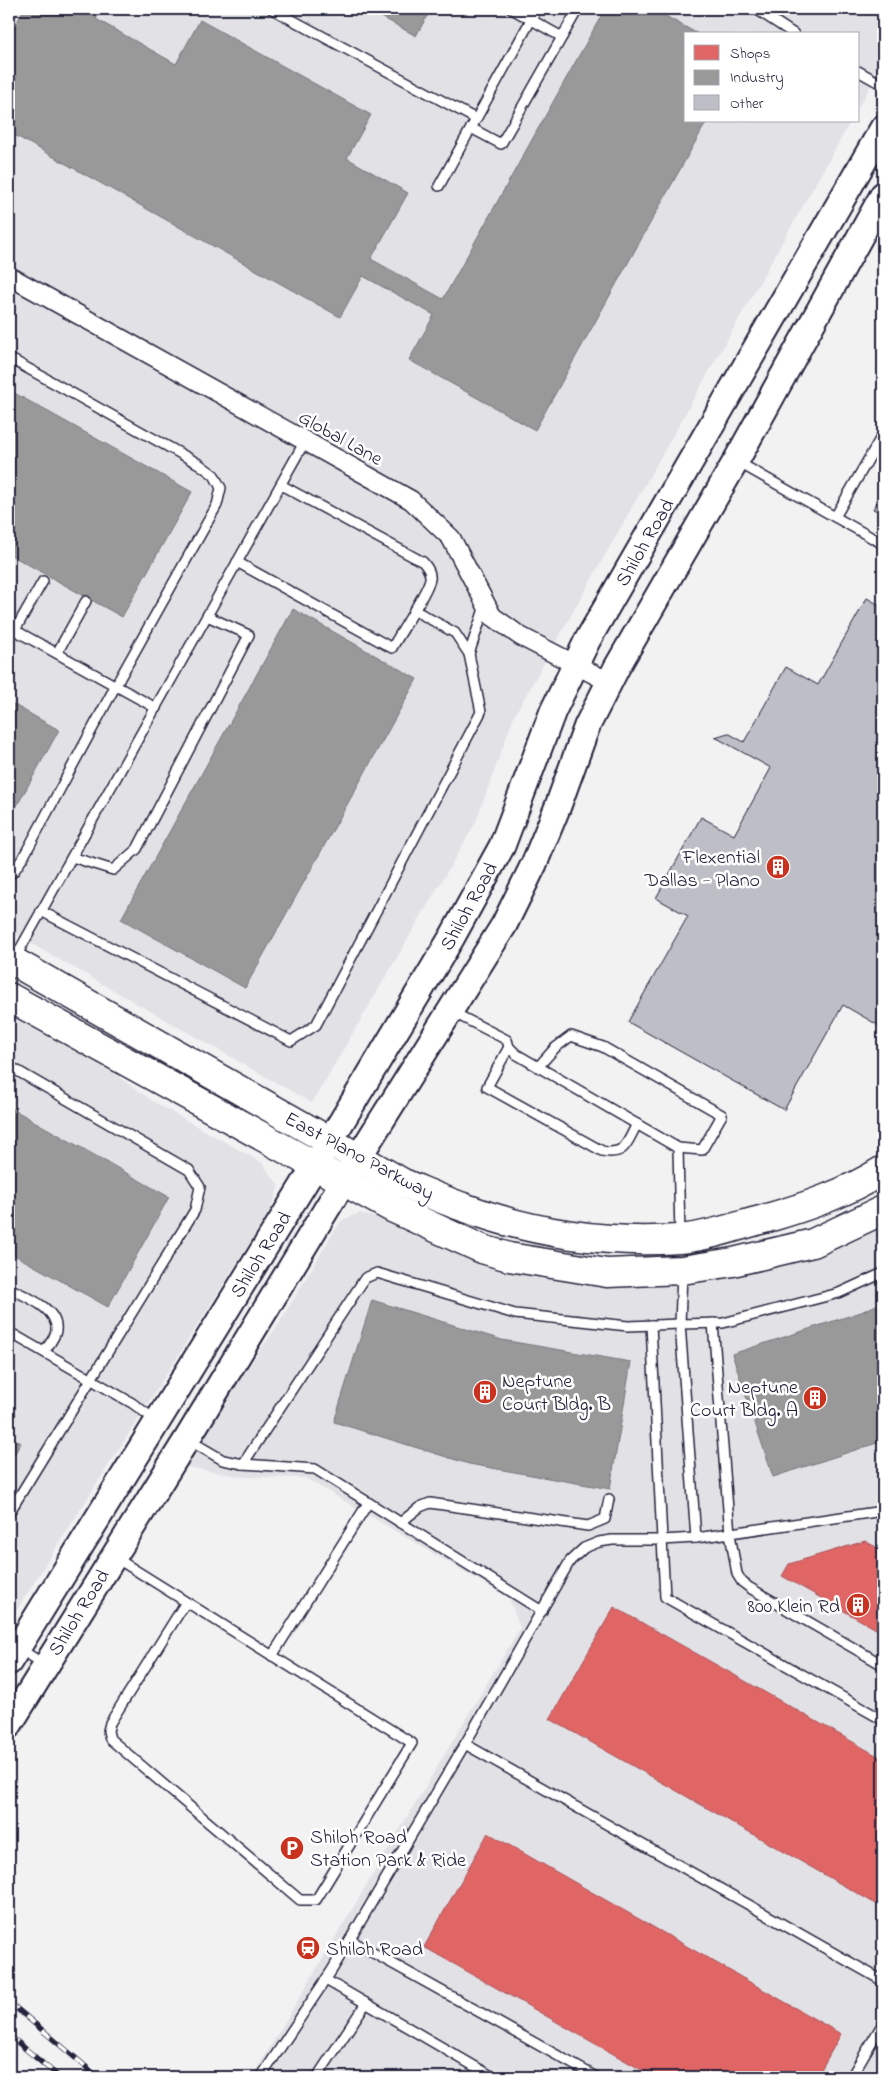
<svg xmlns="http://www.w3.org/2000/svg" width="892" height="2086" viewBox="0 0 892 2086" font-family="'Indie Flower',sans-serif">
  <style>
    .built { fill: #e2e2e6 }
    .shops { fill: #e06666; stroke: #a75259 }
    .industry { fill: #999; stroke: #75757d }
    .building { fill: #bebec6; stroke: #22223b }
    .lines { fill: none; stroke-linecap: round; stroke-linejoin: round }
    .lane-casing { stroke: #22223b; stroke-width: 12 }
    .street-casing { stroke: #22223b; stroke-width: 21 }
    .secondary-casing { stroke: #22223b; stroke-width: 29 }
    .primary-casing { stroke: #22223b; stroke-width: 31 }
    .lane { stroke: #fff; stroke-width: 9 }
    .street { stroke: #fff; stroke-width: 18 }
    .secondary { stroke: #fff; stroke-width: 25 }
    .primary { stroke: #fff; stroke-width: 28 }
    .rail-casing { stroke: #22223b; stroke-width: 5.5 }
    .rail { stroke: #fff; stroke-width: 4; stroke-dasharray: 11; stroke-linecap: butt }
    .labels { text-anchor: middle; stroke-width: 5; stroke-linejoin: round; paint-order: stroke }
    .street-label { font-size: 20px; fill: #22223b; stroke: #fff }
    .poi-label { font-size: 20px; fill: #22223b; stroke: #fff; text-anchor: end }
  </style>
  <rect width="100%" height="100%" fill="#f2f2f3"/>
  <filter id="ink" filterUnits="userSpaceOnUse"><feTurbulence type="fractalNoise" baseFrequency=".02" numOctaves="2"/><feDisplacementMap in="SourceGraphic" scale="10" xChannelSelector="R" yChannelSelector="G"/><feConvolveMatrix kernelMatrix="1 2 1 2 8 2 1 2 1" color-interpolation-filters="sRGB"/></filter>
  <g filter="url(#ink)">
    <!-- built -->
    <g class="built">
      <path d="M9,9h874v55l-25,44v-74h-172v87h165l-337,595 -39,108 -163,279 -303,-172z"/>
      <path d="M9,1011l85,48 60,43 108,61 17,23 -9,25 -261,411z"/>
      <path d="M360,1213l17,5 66,31 70,22 53,10 52,4 265,-66v858h-631l268,-449 -11,-30 -204,-120 -62,-1 -62,-11 33,-51 64,-90 50,-84 14,-21z"/>
    </g>
    <!-- shops -->
    <g class="shops">
      <path d="M865,1541l18,10v82l-101,-57 7,-12z"/>
      <path d="M614,1607l269,152v149l-333,-189z"/>
      <path d="M488,1833l353,201 -24,43h-163l-230,-130z"/>
    </g>
    <!-- industry -->
    <g class="industry">
      <path d="M24,9h78l-6,10 80,45 24,-44 171,95 -24,43 61,35 -37,66 72,40 162,-290h48l45,25h-12v87h21l-172,309 -126,-70 25,-45 -71,-39 -23,41 -331,-185v-95z"/>
      <path d="M367,9h64l-15,27z"/>
      <path d="M9,390l183,102 -70,125 -113,-63z"/>
      <path d="M293,609l124,70 -172,309 -124,-69z"/>
      <path d="M9,702l50,28 -50,90z"/>
      <path d="M9,1107l160,90 -61,110 -99,-55z"/>
      <path d="M372,1300l130,40 129,22 -21,127 -141,-25 -135,-42z"/>
      <path d="M883,1302v139l-110,36 -41,-123 129,-42z"/>
      <path d="M9,1435l12,8 -12,20z"/>
    </g>
    <!-- building -->
    <g class="building">
      <path d="M883,491v23l-10,-5z"/>
      <path d="M867,598l16,9v421l-40,-23 -59,105 -156,-88 60,-106 -32,-18 45,-81 33,18 37,-67 -56,-31 13,-4 16,9 42,-75 32,18z"/>
    </g>
    <g class="lines">
      <!-- lane casing -->
      <g class="lane-casing">
        <g id="lane">
          <path d="M272,9l204,110"/>
          <path d="M512,9l50,28"/>
          <path d="M756,9l38,25"/>
          <path d="M858,71l25,14"/>
          <path d="M471,128l30,16 77,-135"/>
          <path d="M439,186l98,-177"/>
          <path d="M9,358l190,106 15,11 7,13 -4,17 -101,180 -92,171 -10,15 -5,4"/>
          <path d="M736,461l99,56 48,-83"/>
          <path d="M835,517l48,27"/>
          <path d="M237,562l155,86c8,-15 35,-55 38,-69 1,-7 -3,-12 -7,-17l-142,-77"/>
          <path d="M414,610l41,23 14,21"/>
          <path d="M9,627l147,81"/>
          <path d="M15,630l28,-49"/>
          <path d="M57,653l29,-52"/>
          <path d="M72,857l41,13 24,-21 112,-214 -42,-19"/>
          <path d="M41,911l250,130 25,-16 165,-313 -12,-58 16,-48"/>
          <path d="M14,960l291,-519"/>
          <path d="M452,1012l55,28 2,7 7,7 162,94 2,88"/>
          <path d="M509,1047l-22,40 115,64c24,5 25,-9 35,-27"/>
          <path d="M9,1066l180,104 11,17 -5,23 -186,303"/>
          <path d="M538,1067l17,-19 16,-12 32,11 119,68 -20,35 -24,-2"/>
          <path d="M682,1273l-2,51 43,-1 116,-30 44,-20"/>
          <path d="M9,1288c15,8 50,20 47,43 -1,7 -8,15 -12,21"/>
          <path d="M713,1323l17,211 7,40 5,8 8,6 133,77"/>
          <path d="M651,1325l14,272 218,123"/>
          <path d="M9,1332l123,71 25,18"/>
          <path d="M187,1439l36,21 20,4 122,-186 12,-5 138,41 113,12 52,-2 16,214"/>
          <path d="M243,1464l72,5 227,142"/>
          <path d="M883,1511l-187,27 -34,2h-50l-13,2 -15,6 -14,13 -105,183 418,237"/>
          <path d="M400,1523l20,-16 10,-4 158,23 17,-7 4,-20"/>
          <path d="M116,1558l296,185 -96,157h-16l-190,-161 -2,-8 2,-8 76,-121"/>
          <path d="M20,1649l25,16"/>
          <path d="M272,1656l96,-153"/>
          <path d="M350,1940l246,137"/>
          <path d="M326,1980l167,97"/>
          <path d="M261,2077l71,-107 133,-226"/>
          <path d="M317,2077l49,-74"/>
          <path d="M851,2077l32,-54"/>
        </g>
      </g>
      <!-- street casing -->
      <g class="street-casing">
        <path id="street" d="M9,276l402,224 40,38 41,78 28,20 89,46"/>
      </g>
      <!-- secondary casing -->
      <g class="secondary-casing">
        <g id="secondary">
          <path d="M9,1662l306,-496 137,-229 50,-91 51,-135 34,-70 296,-513"/>
          <path d="M9,1725l178,-286 156,-257 161,-257 30,-61 24,-58 29,-80 30,-59 119,-206 147,-266"/>
        </g>
      </g>
      <!-- primary casing -->
      <g class="primary-casing">
        <g id="primary">
          <path d="M9,959l394,224c20,8 40,17 60,24 68,26 144,37 216,32 28,-2 58,-13 85,-20 42,-12 83,-26 119,-49"/>
          <path d="M9,997l383,211 90,41 27,8 98,16 75,-3 51,-8 80,-19 70,-33"/>
        </g>
      </g>
      <!-- lane -->
      <use href="#lane" class="lane"/>
      <!-- street -->
      <use href="#street" class="street"/>
      <!-- secondary -->
      <use href="#secondary" class="secondary"/>
      <!-- primary -->
      <use href="#primary" class="primary"/>
      <!-- rail casing -->
      <g class="rail-casing">
        <g id="rail">
          <path d="M9,2002l89,75"/>
          <path d="M9,2035l50,42"/>
        </g>
      </g>
      <!-- rail -->
      <use href="#rail" class="rail"/>
    </g>
  </g>
  <!-- icons -->
  <defs>
    <g id="building-disc" transform="scale(1.25)"><circle r="9.5" fill="#c8321e" stroke="#fff"/><path d="M-4-6H4V6H1V3H-1V6H-4ZM-2.5-4.3h1.7v1.8h-1.7ZM.8-4.3h1.7v1.8H.8ZM-2.5-1h1.7V.8h-1.7ZM.8-1h1.7V.8H.8Z" fill="#fff"/></g>
    <g id="parking-disc" transform="scale(1.25)"><circle r="9.5" fill="#c8321e" stroke="#fff"/><path d="M-3.5-5.5H1a3.5 3.5 0 0 1 0 7H-1V5.5H-3.5ZM-1-3.4V-.6H.8a1.4 1.4 0 0 0 0-2.8Z" fill="#fff"/></g>
    <g id="station-disc" transform="scale(1.25)"><circle r="9.5" fill="#c8321e" stroke="#fff"/><path d="M-3-6H3Q5-6 5-4V2Q5 4 3 4L4.5 6H3L1.5 4h-3L-3 6H-4.5L-3 4Q-5 4-5 2V-4Q-5-6-3-6ZM-3.5-4v3h7v-3ZM-3.5 1v1.5H-2V1ZM2 1v1.5H3.5V1Z" fill="#fff"/></g>
  </defs>
  <g fill-rule="evenodd">
    <use href="#building-disc" x="778" y="867"/>
    <use href="#building-disc" x="485" y="1392"/>
    <use href="#building-disc" x="815" y="1398"/>
    <use href="#building-disc" x="858" y="1605"/>
    <use href="#parking-disc" x="292" y="1848"/>
    <use href="#station-disc" x="308" y="1948"/>
  </g>
  <g class="labels">
    <!-- street labels -->
    <g class="street-label">
      <text transform="translate(341 437) rotate(29)" y="7">Global Lane</text>
      <text transform="translate(644 542) rotate(-60)" y="7">Shiloh Road</text>
      <text transform="translate(468 906) rotate(-61)" y="7">Shiloh Road</text>
      <text transform="translate(360 1155) rotate(28)" y="7">East Plano Parkway</text>
      <text transform="translate(260 1254) rotate(-58)" y="7">Shiloh Road</text>
      <text transform="translate(78 1612) rotate(-58)" y="7">Shiloh Road</text>
    </g>
    <!-- poi labels -->
    <g class="poi-label">
      <text x="760" y="863">Flexential<tspan x="760" dy="23">Dallas - Plano</tspan></text>
      <text x="502" y="1387" text-anchor="start">Neptune<tspan x="502" dy="23">Court Bldg. B</tspan></text>
      <text x="798" y="1393">Neptune<tspan x="798" dy="23">Court Bldg. A</tspan></text>
      <text x="840" y="1612">800 Klein Rd</text>
      <text x="310" y="1843" text-anchor="start">Shiloh Road<tspan x="310" dy="23">Station Park &amp; Ride</tspan></text>
      <text x="326" y="1955" text-anchor="start">Shiloh Road</text>
    </g>
  </g>
  <!-- margin -->
  <rect width="892" height="2086" fill="none" stroke="#fff" stroke-width="30"/>
  <rect x="15" y="15" width="862" height="2056" fill="none" stroke="#22223b" stroke-width="2" filter="url(#ink)"/>
  <!-- legend -->
  <rect x="684" y="32" width="175" height="90" fill="#ffffff" stroke="#a7a7b1"/>
  <rect x="694" y="45" width="25" height="15" fill="#e06666" stroke="#a7a7b1"/>
  <text x="730" y="58" font-size="15" fill="#22223b">Shops</text>
  <rect x="694" y="70" width="25" height="15" fill="#999999" stroke="#a7a7b1"/>
  <text x="730" y="82" font-size="15" fill="#22223b">Industry</text>
  <rect x="694" y="95" width="25" height="15" fill="#bebec6" stroke="#a7a7b1"/>
  <text x="730" y="108" font-size="15" fill="#22223b">Other</text>
</svg>
